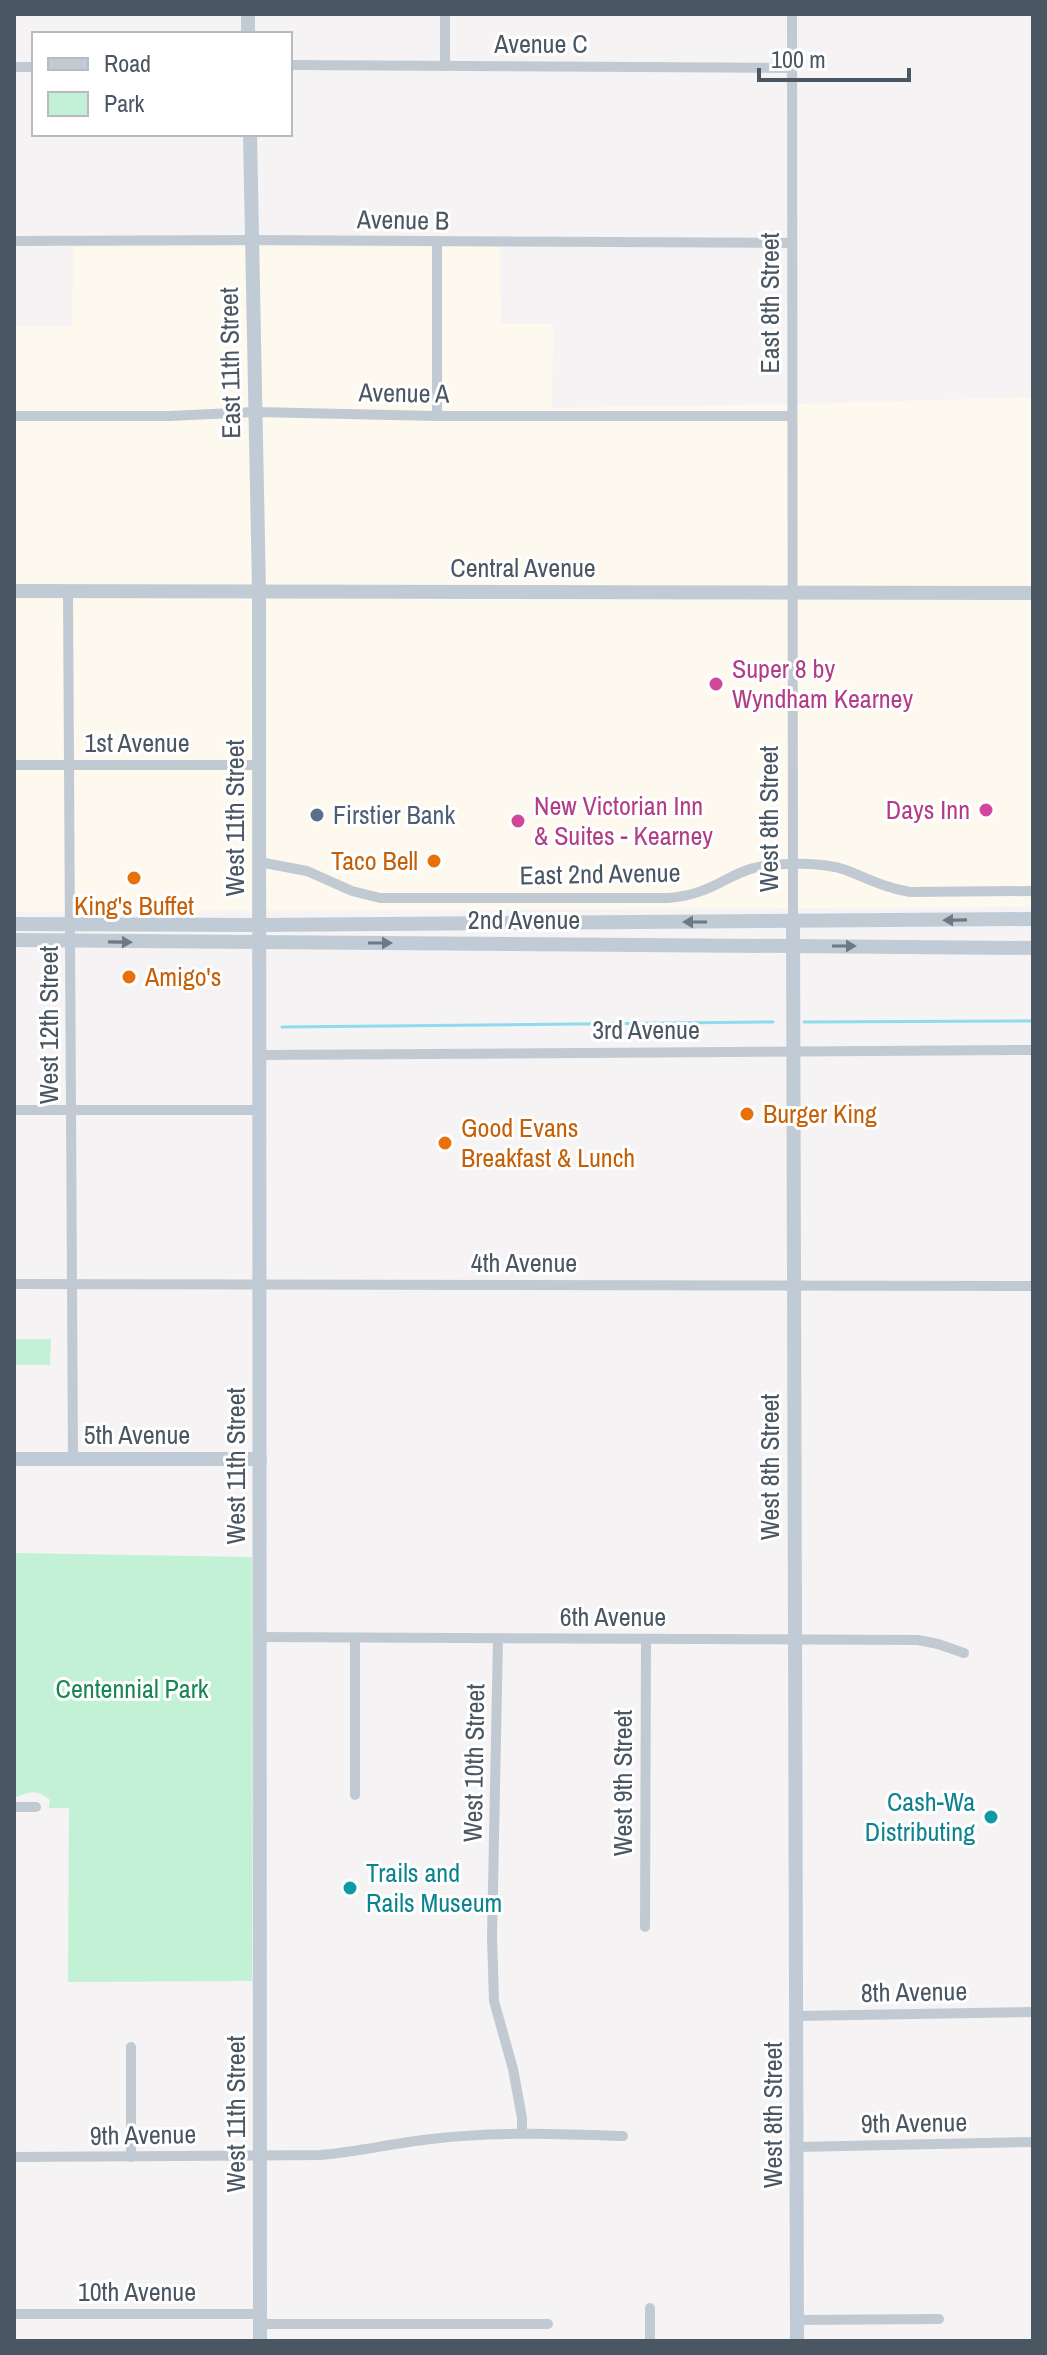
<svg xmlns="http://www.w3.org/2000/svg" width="1047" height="2355" viewBox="0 0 1047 2355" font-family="'Archivo Narrow',sans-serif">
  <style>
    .commercial { fill: #fdf9ef }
    .green { fill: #c3f1d5 }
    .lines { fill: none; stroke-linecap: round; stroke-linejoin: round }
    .stream { stroke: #90daee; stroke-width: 3 }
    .street { stroke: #c1cad2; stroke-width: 10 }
    .secondary { stroke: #c1cbd6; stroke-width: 14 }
    .oneway { fill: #6e7984 }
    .hotel-dot { fill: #d1479c; stroke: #fff; stroke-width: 3 }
    .service-dot { fill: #5c6f8a; stroke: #fff; stroke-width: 3 }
    .food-dot { fill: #e8710a; stroke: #fff; stroke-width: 3 }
    .culture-dot { fill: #0f9aa8; stroke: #fff; stroke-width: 3 }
    .labels { text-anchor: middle; stroke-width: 6; stroke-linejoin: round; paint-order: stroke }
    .street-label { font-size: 26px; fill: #4a5661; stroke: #fff }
    .hotel-label { font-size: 26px; fill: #b23c85; stroke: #fff; text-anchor: start }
    .service-label { font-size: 26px; fill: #4e5e75; stroke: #fff; text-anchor: start }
    .food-label { font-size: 26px; fill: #c56008; stroke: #fff; text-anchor: start }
    .park-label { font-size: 26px; fill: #17864f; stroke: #fff }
    .culture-label { font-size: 26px; fill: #0d838f; stroke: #fff; text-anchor: end }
  </style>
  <rect width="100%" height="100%" fill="#f5f3f3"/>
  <!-- commercial -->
  <path class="commercial" d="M73,247h427l1,77h52l-1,84 247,-4 234,-7v510l-1019,5v-585l58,-1z"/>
  <!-- green -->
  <g class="green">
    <path d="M14,1339h37l-1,26h-36z"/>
    <path d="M14,1553l238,4v424l-184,1 1,-174h-20l1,-8c-14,-12 -21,-8 -36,-2z"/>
  </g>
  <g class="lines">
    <!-- stream -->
    <g class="stream">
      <path d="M804,1022l229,-1"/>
      <path d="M282,1027l491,-5"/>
    </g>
    <!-- street -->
    <g class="street">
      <path d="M792,14l1,908"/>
      <path d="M290,65l502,3"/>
      <path d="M445,66v-52"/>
      <path d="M14,67h20"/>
      <path d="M14,241l237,-1 541,3"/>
      <path d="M14,416h155l86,-4 182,4h355"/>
      <path d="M437,416v-174"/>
      <path d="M68,591l5,868"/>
      <path d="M14,765h245"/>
      <path d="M259,862l48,9 45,20 28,7h288c12,-1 24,-3 36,-8 17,-6 32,-18 50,-22 24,-6 69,-6 92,2 22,9 40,18 64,22l123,-1"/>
      <path d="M259,1055l774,-5"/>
      <path d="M14,1110h246"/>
      <path d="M14,1284l1019,2"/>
      <path d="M260,1637l658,3 20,4 26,9"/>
      <path d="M498,1639l-6,298 2,64 19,68 9,49v15"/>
      <path d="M355,1795v-157"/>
      <path d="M14,1807h22"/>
      <path d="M645,1927l1,-288"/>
      <path d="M796,2016l237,-4"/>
      <path d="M131,2047v110"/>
      <path d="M797,2147l236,-5"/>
      <path d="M14,2157l306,-2c38,-3 74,-12 111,-16 64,-8 128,-5 192,-3"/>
      <path d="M14,2314h246"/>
      <path d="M797,2320l142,-1"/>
      <path d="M260,2324h288"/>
      <path d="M650,2341v-33"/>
    </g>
    <!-- secondary -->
    <g class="secondary">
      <path d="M248,14v20"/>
      <path d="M250,134l9,457 1,1750"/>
      <path d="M14,591l1019,2"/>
      <path d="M793,922l4,1419"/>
      <path d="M14,924l246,1 773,-6"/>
      <path d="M14,940l1019,8"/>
      <path d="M14,1459h246"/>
    </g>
  </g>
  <!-- one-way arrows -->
  <defs><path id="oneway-solid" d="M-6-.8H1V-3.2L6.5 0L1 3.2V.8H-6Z" transform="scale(2)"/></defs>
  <g class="oneway">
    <use href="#oneway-solid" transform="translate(955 920) rotate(179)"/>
    <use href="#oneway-solid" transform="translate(695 922) rotate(180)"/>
    <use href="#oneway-solid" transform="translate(120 942) rotate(1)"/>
    <use href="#oneway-solid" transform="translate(380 943)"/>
    <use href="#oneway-solid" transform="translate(844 946)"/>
  </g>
  <!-- markers -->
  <g class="hotel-dot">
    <circle cx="716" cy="684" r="8"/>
    <circle cx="986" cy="810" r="8"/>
    <circle cx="518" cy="821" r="8"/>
  </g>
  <circle class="service-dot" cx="317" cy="815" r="8"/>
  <g class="food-dot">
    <circle cx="434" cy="861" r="8"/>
    <circle cx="134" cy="878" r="8"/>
    <circle cx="129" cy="977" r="8"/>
    <circle cx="747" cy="1114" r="8"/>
    <circle cx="445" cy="1143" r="8"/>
  </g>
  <g class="culture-dot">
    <circle cx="991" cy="1817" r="8"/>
    <circle cx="350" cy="1888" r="8"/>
  </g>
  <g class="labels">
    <!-- street labels -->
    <g class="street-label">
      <text x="541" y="53">Avenue C</text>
      <text transform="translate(403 220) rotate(1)" y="9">Avenue B</text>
      <text transform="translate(770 303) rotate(-90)" y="9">East 8th Street</text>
      <text transform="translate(230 363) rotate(-91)" y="9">East 11th Street</text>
      <text transform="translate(404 393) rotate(1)" y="9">Avenue A</text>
      <text x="523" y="577">Central Avenue</text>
      <text x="137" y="752">1st Avenue</text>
      <text transform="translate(235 818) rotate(-90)" y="9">West 11th Street</text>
      <text transform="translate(769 819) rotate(-90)" y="9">West 8th Street</text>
      <text transform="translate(600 874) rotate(-1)" y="9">East 2nd Avenue</text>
      <text x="524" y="929">2nd Avenue</text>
      <text transform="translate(49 1025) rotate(-90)" y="9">West 12th Street</text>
      <text x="646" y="1039">3rd Avenue</text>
      <text x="524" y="1272">4th Avenue</text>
      <text x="137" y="1444">5th Avenue</text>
      <text transform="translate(236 1466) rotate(-90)" y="9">West 11th Street</text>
      <text transform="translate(770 1467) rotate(-90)" y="9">West 8th Street</text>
      <text x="613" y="1626">6th Avenue</text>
      <text transform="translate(474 1763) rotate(-89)" y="9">West 10th Street</text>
      <text transform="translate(623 1783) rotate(-90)" y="9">West 9th Street</text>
      <text transform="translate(914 1992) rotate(-1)" y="9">8th Avenue</text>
      <text transform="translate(236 2114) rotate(-90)" y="9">West 11th Street</text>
      <text transform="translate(773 2115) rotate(-90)" y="9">West 8th Street</text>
      <text transform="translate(914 2123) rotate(-1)" y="9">9th Avenue</text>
      <text transform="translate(143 2135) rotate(-1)" y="9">9th Avenue</text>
      <text x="137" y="2301">10th Avenue</text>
    </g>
    <!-- hotel labels -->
    <g class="hotel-label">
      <text x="732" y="678">Super 8 by<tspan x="732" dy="30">Wyndham Kearney</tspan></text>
      <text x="534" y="815">New Victorian Inn<tspan x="534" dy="30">&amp; Suites - Kearney</tspan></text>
      <text x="970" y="819" text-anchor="end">Days Inn</text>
    </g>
    <!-- service labels -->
    <g class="service-label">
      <text x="333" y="824">Firstier Bank</text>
    </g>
    <!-- food labels -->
    <g class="food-label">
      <text x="418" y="870" text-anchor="end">Taco Bell</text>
      <text x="134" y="915" text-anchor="middle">King's Buffet</text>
      <text x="145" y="986">Amigo's</text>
      <text x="763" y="1123">Burger King</text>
      <text x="461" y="1137">Good Evans<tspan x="461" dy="30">Breakfast &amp; Lunch</tspan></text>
    </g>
    <!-- park labels -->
    <g class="park-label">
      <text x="132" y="1698">Centennial Park</text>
    </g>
    <!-- culture labels -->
    <g class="culture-label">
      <text x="975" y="1811">Cash-Wa<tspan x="975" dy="30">Distributing</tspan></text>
      <text x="366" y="1882" text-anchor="start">Trails and<tspan x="366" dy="30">Rails Museum</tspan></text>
    </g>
  </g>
  <!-- border -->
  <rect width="1047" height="2355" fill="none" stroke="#4a5661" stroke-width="32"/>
  <!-- legend -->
  <rect x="32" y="32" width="260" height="104" fill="#ffffff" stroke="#b7bbc0" stroke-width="2"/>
  <rect x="48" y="58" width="40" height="12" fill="#c1cbd6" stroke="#b7bbc0" stroke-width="2"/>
  <text x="104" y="72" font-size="24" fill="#4a5661">Road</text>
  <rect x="48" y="92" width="40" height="24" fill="#c3f1d5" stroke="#b7bbc0" stroke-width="2"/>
  <text x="104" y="112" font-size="24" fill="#4a5661">Park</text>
  <!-- scale -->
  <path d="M759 68v12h150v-12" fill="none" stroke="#4a5661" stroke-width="4"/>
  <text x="771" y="68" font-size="24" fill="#4a5661" stroke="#ffffff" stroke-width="6" paint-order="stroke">100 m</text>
</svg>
